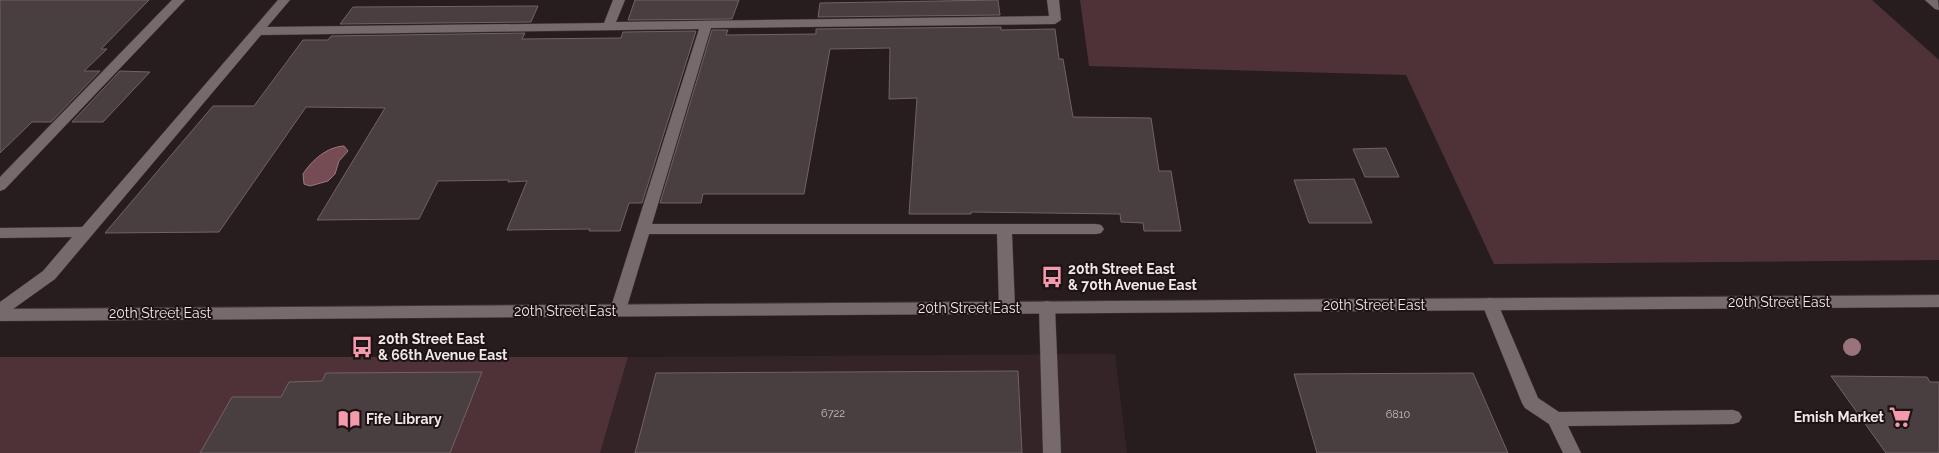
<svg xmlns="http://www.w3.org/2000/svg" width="1939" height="453" viewBox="0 0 1939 453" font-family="Raleway,sans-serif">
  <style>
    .built { fill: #352427 }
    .green { fill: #4f3237 }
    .water { fill: #764b54; stroke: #9a7a80 }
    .building { fill: #493e40; stroke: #706365 }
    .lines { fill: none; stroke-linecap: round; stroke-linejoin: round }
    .service-casing { stroke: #403839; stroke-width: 1 }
    .secondary-casing { stroke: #403839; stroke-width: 1 }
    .service { fill: #766a6c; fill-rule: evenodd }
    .secondary { fill: #766a6c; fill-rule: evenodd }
    .tree { fill: #9a747a }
    .labels { text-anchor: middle; stroke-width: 4; stroke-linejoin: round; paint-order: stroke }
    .number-label { font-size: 11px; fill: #c6bdbe }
    .poi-label { font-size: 14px; font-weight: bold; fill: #efe7e8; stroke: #1d1315; text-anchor: start }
    .street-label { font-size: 14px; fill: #efe7e8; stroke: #1d1315 }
  </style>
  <rect width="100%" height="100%" fill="#271d1e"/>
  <!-- built -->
  <path class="built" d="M1115,354l12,99h-527l28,-96z"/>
  <!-- green -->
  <g class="green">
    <path d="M1080,0h792l67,60v200l-445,4 -88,-189 -317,-9z"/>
    <path d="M0,357h628l-28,96h-600z"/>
  </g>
  <!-- water -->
  <path class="water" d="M344,146l4,5 -9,10 -4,13 -7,7 -18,5 -6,-2 -1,-10c9,-14 24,-27 41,-28z"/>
  <!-- building -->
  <g class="building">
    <path d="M0,0h149l-48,49h6l-23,22h16l-49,51h-19l-32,31z"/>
    <path d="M635,0h104l-7,19 -104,1z"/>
    <path d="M998,0l2,15 -182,2 2,-14z"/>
    <path d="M538,6l-7,16 -191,2 13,-17z"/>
    <path d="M1001,27v3l54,-1 4,30h4l10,58 78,1 8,53h12l10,60h-37l-1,-8 -22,-1 -1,-8 -149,-2v2h-62l8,-116 -28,1 1,-51 -60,1 -26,145h-101l-2,9h-41l52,-173h16l-2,5 90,-1v-5z"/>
    <path d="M696,31l-54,172h-13l-9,28h-31l1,-2 -83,1 20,-49 -19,1 1,-2 -71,1 -19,38 -102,1 68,-112 -79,-1 -87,125 -114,1 108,-127h41l49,-66h25l3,-4 194,-3 -3,6 99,-1 2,-6z"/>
    <path d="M120,71l30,1 -47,50h-31z"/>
    <path d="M1386,148l13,29h-34l-12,-28z"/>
    <path d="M1354,179l18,44h-63l-15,-43z"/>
    <path d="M1018,371l4,82h-387l21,-80z"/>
    <path d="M482,372l-32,81h-250l32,-56h49l8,-15 33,-1 4,-8z"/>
    <path d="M1473,373l35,80h-191l-23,-79z"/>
    <path d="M1831,376l96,1 3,5h9v71h-53z"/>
  </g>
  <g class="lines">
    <!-- service casing -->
    <g class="service-casing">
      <g id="service">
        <path d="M172,0h13l-180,189 -5,2v-14z"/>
        <path d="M278,0h12l-23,27 337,-4 9,-23h12l-9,22 433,-6 -2,-16h12l2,20 -6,4 -344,4 -59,196h444l5,1 3,4 -3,4 -5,1h-84l3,74 -2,4 -6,2 -6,-2 -2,-4 -2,-74h-348l-23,76 -2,4 -6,2 -6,-2 -2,-4 89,-281 -438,6 -206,244 -49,35 -6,2v-14l43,-31 29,-34 -72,1v-10l82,-1z"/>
        <path d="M1490,298l6,2 2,4 40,94 21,14 174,-2 6,2 3,5 -3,5 -6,2 -165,2 13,27h-18l-14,-29 -24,-16 -3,-5 -40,-99 2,-4z"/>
        <path d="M1047,301l6,2 2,4 6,146h-18l-4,-146 2,-4z"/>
      </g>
    </g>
    <!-- secondary casing -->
    <g class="secondary-casing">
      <g id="secondary">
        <path d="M1925,0h13l1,10 -4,-1z"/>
        <path d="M1939,295v12l-1939,14v-12z"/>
      </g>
    </g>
    <!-- service -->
    <use href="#service" class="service"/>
    <!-- secondary -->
    <use href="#secondary" class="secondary"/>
  </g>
  <!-- trees -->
  <circle class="tree" cx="1852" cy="347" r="9"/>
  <!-- icons -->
  <defs>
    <g id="bus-bare" transform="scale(1.725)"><path d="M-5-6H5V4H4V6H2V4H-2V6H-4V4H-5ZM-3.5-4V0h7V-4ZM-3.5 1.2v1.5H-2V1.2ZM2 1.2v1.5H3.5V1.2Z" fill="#f39aac" stroke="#1d1315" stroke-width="2.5" paint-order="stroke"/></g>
    <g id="supermarket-bare" transform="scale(1.725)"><path d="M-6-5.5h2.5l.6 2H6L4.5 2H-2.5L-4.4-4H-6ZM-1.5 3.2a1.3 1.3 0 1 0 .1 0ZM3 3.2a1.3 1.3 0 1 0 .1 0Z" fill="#f39aac" stroke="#1d1315" stroke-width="2.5" paint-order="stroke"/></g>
    <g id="library-bare" transform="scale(1.725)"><path d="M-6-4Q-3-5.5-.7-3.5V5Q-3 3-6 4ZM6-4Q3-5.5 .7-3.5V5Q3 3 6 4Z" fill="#f39aac" stroke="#1d1315" stroke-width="2.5" paint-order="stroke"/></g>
  </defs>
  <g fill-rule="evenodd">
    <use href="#bus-bare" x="1052" y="277"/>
    <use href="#bus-bare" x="362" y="347"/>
    <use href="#supermarket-bare" x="1900" y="417"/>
    <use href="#library-bare" x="349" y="419"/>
  </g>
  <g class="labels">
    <!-- number labels -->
    <g class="number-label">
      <text x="833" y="417">6722</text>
      <text x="1398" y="418">6810</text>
    </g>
    <!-- poi labels -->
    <g class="poi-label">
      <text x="1068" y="274">20th Street East<tspan x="1068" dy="16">&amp; 70th Avenue East</tspan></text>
      <text x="378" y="344">20th Street East<tspan x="378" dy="16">&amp; 66th Avenue East</tspan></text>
      <text x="1884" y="422" text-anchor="end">Emish Market</text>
      <text x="366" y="424">Fife Library</text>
    </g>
    <!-- street labels -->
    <g class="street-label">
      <text x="1779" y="307">20th Street East</text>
      <text x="1374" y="310">20th Street East</text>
      <text x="969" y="313">20th Street East</text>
      <text x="565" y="316">20th Street East</text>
      <text x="160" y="318">20th Street East</text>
    </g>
  </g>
</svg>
